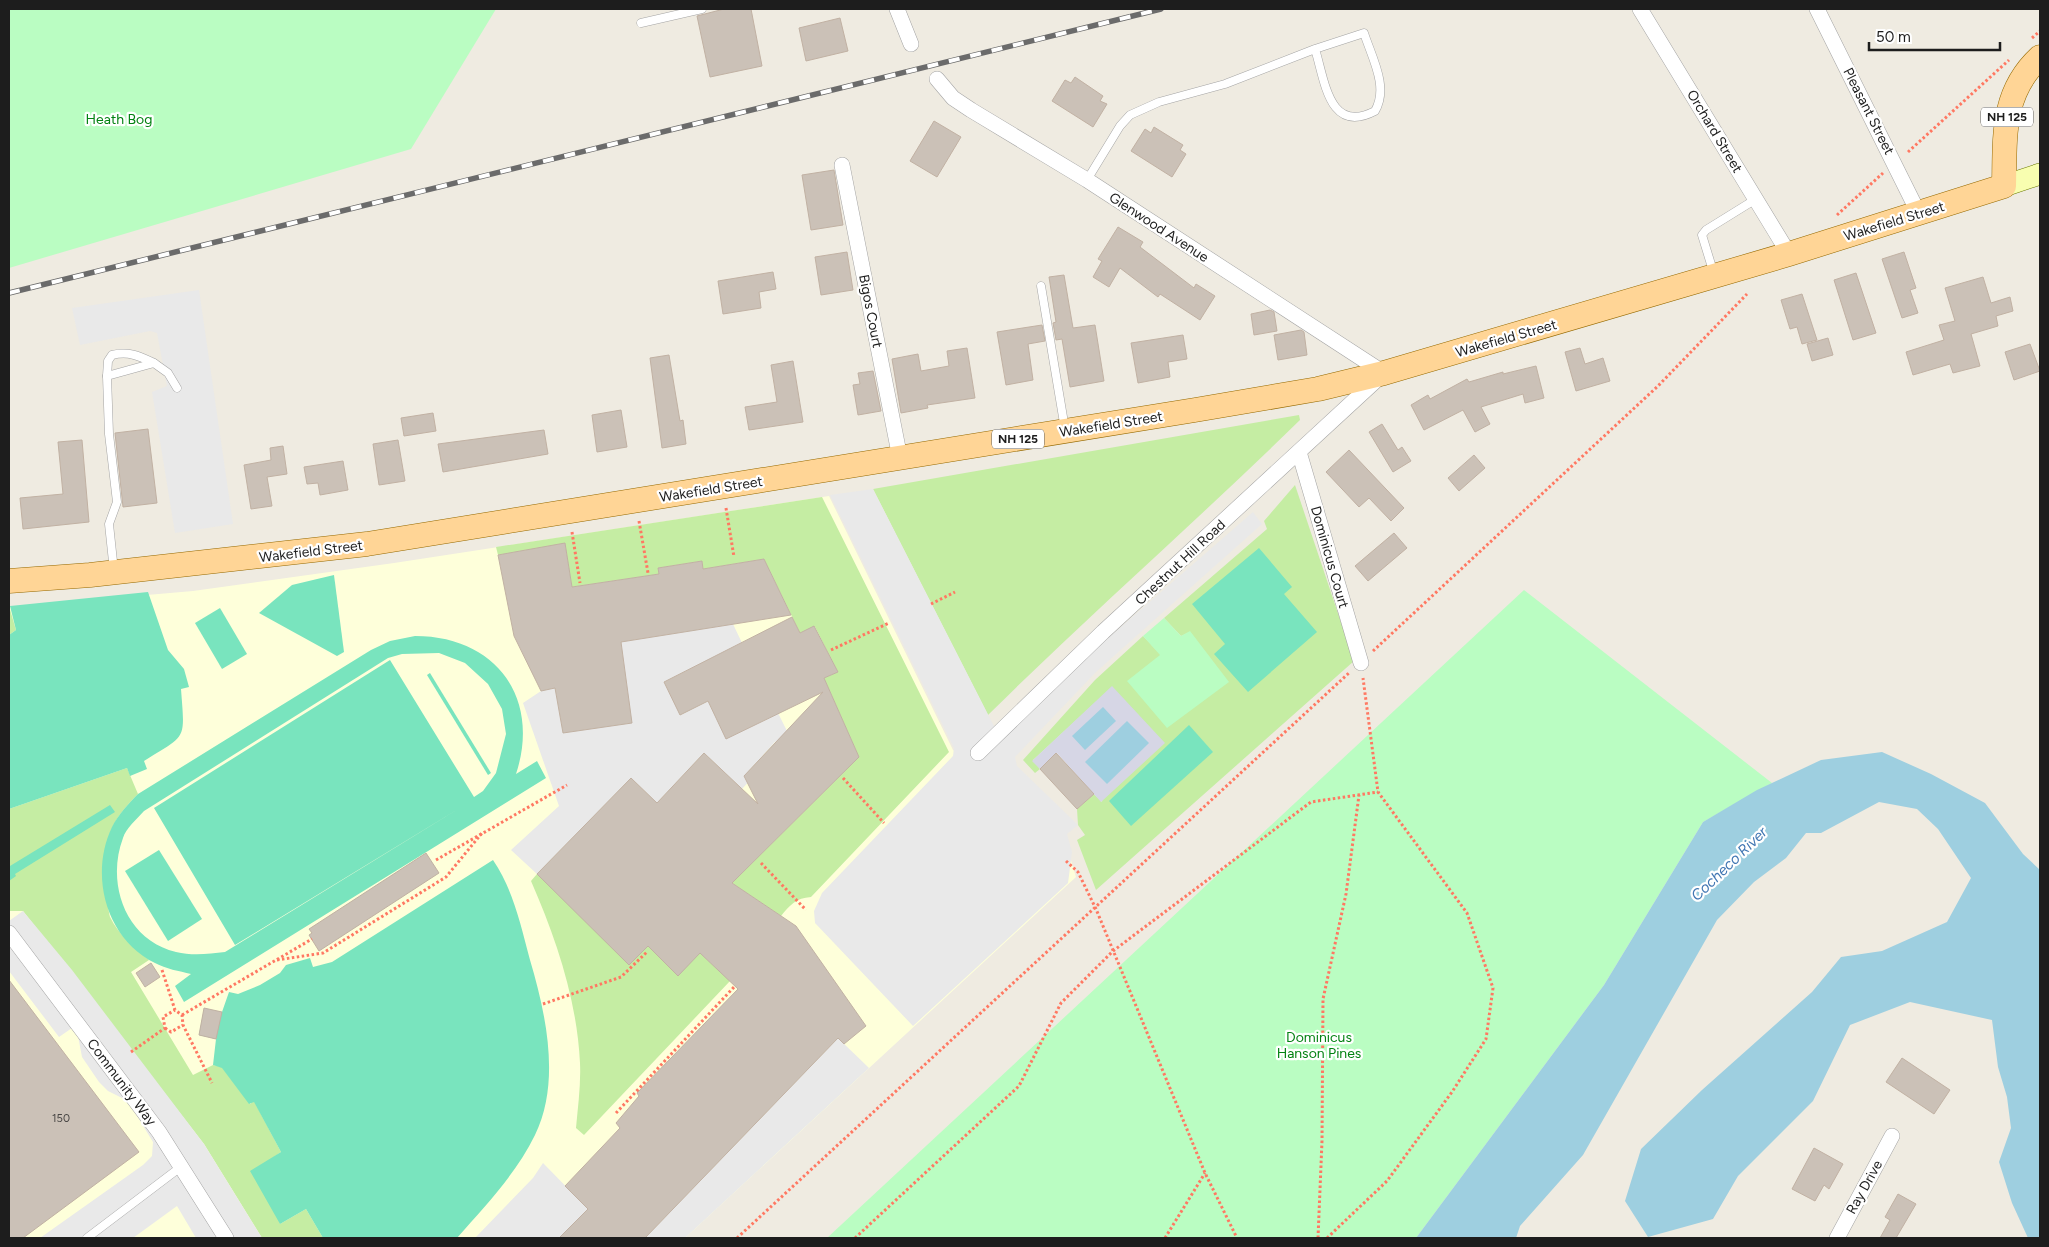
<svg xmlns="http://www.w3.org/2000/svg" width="2049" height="1247" viewBox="0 0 2049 1247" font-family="Figtree,sans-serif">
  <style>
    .education { fill: #feffda }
    .grass { fill: #c5eda3 }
    .park { fill: #bafdc2 }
    .pitch { fill: #79e4be; fill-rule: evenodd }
    .parking { fill: #e9e9e9 }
    .plaza { fill: #d6d6e5 }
    .water { fill: #9ecfe0 }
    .building { fill: #cbc1b7; stroke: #c1b1a3 }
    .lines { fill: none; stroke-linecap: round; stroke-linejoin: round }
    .lane-casing { stroke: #a4a4a4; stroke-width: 9 }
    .street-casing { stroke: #a4a4a4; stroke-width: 16 }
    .secondary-casing { stroke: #677700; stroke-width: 22 }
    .primary-casing { stroke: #956900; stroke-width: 25 }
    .path { stroke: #ff7862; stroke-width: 3; stroke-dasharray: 2.5 2.5; stroke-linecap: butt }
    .lane { stroke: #fff; stroke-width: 8 }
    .street { stroke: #fff; stroke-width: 15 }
    .secondary { stroke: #f8feb0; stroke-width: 21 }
    .primary { stroke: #ffd596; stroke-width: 24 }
    .rail-casing { stroke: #6b6b6b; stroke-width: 5.5 }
    .rail { stroke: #fff; stroke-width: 4; stroke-dasharray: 11; stroke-linecap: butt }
    .labels { text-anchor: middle; stroke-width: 4.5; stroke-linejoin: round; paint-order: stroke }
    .number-label { font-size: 11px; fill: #484644 }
    .shield { fill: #fff; stroke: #616161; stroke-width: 1 }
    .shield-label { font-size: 12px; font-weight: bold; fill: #1d1d1d }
    .street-label { font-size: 14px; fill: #1d1d1d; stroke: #fff }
    .park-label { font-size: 14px; fill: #038212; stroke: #fff }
    .water-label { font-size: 15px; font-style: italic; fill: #4277b3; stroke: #fff }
  </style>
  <rect width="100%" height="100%" fill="#efebe1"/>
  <!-- education -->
  <path class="education" d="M829,496l124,254 40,30 75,70 8,27 -391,361h-676v-631l184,-16 201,-28z"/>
  <!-- grass -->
  <g class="grass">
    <path d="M1299,415l1,5c-102,100 -210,194 -312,295l-115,-226z"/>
    <path d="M1295,485l59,176 -258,229 -19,-50 8,-5 -7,-10 -1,-16 17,-15 8,8 10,-115 -79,73 7,9 -5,4 -12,-13 72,-80 48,-44 18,19 67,27 -38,-50 -9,4 -17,-18 103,-89 -3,-8z"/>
    <path d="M822,497l127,255 -138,145c-15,1 -21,8 -30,19l-49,-33 127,-126 -35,-79 14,-6 -23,-45 -15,6 -36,-74 -61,10 -1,-8 -44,7 1,6 -87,13 -7,-43 -67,11 -2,-8z"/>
    <path d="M9,606l7,24 -7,5z"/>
    <path d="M127,768l11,26c-34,34 -32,47 -30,92 1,9 -1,22 2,31 8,17 25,31 39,43l-18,12 62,103 20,-10 9,2 28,37 4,-3 27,51 -10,7 9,65 26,-15 17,29h-61l-58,-94 -181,-233h-14v-102z"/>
    <path d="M537,874l111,72 52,7 30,28 -146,154 -8,-7c2,-22 5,-44 4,-65 -3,-63 -24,-125 -49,-182z"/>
  </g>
  <!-- park -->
  <g class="park">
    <path d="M9,9h487l-85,140 -402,119z"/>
    <path d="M1524,590l248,193 -69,39 -99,163 -188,253h-589z"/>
    <path d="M1164,618l17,18 9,-5 39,51 -62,46 -40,-47 33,-26 -17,-19z"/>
  </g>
  <!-- pitch -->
  <g class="pitch">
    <path d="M1259,548l33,39 -8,7 33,38 -69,60 -34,-38 11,-10 -33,-40z"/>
    <path d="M334,575l10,77 -7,4 -78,-43 33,-28z"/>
    <path d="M148,592l20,58 16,19 5,18 -8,2c4,53 6,45 -37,72l3,8 -17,7 -3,-8 -118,41v-174l7,-5 -6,-24z"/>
    <path d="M220,608l27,46 -25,15 -27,-46z"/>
    <path d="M415,636c81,0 126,62 101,138l21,-13 9,17 -362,224 -9,-16 16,-12c-12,-3 -25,-5 -36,-11 -49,-24 -66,-88 -43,-136 6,-12 16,-23 26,-33l233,-144 19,-9zM439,653l26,10 23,21 14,25 4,25 -10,39 -13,18 -9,6 -84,-137 -236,148 81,137 228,-139 -238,146c-16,2 -33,4 -49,0 -51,-12 -70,-69 -53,-114 3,-10 14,-19 21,-27l244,-153 14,-4z"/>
    <path d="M430,673l61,100 -3,2 -61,-100z"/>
    <path d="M1189,725l24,27 -82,74 -22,-25z"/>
    <path d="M110,805l5,7 -100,62 1,2 -7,5v-16l1,1z"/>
    <path d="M159,850l43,69 -34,22 -43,-70z"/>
    <path d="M493,860c20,29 28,66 37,100 16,54 31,122 5,175 -19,39 -50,71 -78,103h-134l-17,-29 -26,15 -30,-53 31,-19 -27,-50 -5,2 -27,-36 -9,-3 3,-26 -17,-4 5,-26 18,3 7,-20 9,2 22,-9 20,-12 6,-8 24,-7 3,9 19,-5z"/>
  </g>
  <!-- parking -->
  <g class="parking">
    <path d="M199,290l34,234 -58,9 -23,-141 15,-6 -10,-53 -7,-2 -70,14 -8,-37z"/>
    <path d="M873,489l125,245 255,-222 9,12 -166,148 -81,85 2,9 61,59 -11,9 5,18 -4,31 -155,143 -98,-103 -1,-12 8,-18 131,-137 1,-8 -124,-253z"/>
    <path d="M733,624l9,19 -78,39 16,33 28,-14 18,37 52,-25 12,24 -15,5 -29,32 5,5 -9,10 -38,-36 -47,50 -26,-25 -94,96 -26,-24 48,-44 -36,-103 18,-12 14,-3 8,45 68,-10 -10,-81z"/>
    <path d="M23,911l49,59 132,174 58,94h-66l-19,-32 -44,32h-93l103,-73 9,-9 1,-14 -25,-41 -20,-10 -9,-9 -17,-25 -4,-21 -6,-8 -13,9 -50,-66v-50z"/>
    <path d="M838,1038l31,30 -184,170h-40z"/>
    <path d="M543,1163l45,46 -29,29h-84l58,-60z"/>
  </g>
  <!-- plaza -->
  <path class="plaza" d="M1112,686l53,57 -64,59 -44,-49 -17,16 -8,-8z"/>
  <!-- water -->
  <g class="water">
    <path d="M1103,707l13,14 -31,29 -13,-14z"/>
    <path d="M1127,721l22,22 -42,41 -22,-22z"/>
    <path d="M1882,752l49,22 54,29 38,51 17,16v368h-12l-16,-35 -13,-41 12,-34 -4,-31 -9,-30 -6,-47 -82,-18 -60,23 -37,76 -75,75 -25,43 -65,18 -23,-36 16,-52 61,-59 110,-98 29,-35 41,-6 65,-29 24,-44 -33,-49 -21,-20 -38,-7 -58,31h-15l-20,25 -32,24 -37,38 -134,235 -63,71 -4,12h-100l188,-253 99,-163 54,-32 64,-30z"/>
  </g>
  <!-- building -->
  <g class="building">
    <path d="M724,9h27l11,57 -52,11 -13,-61z"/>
    <path d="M840,18l8,33 -42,10 -7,-33z"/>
    <path d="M1075,77l28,19 -3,5 7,3 -14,23 -41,-26 13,-21 6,3z"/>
    <path d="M934,121l27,16 -24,40 -27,-16z"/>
    <path d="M1154,127l29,18 -3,5 6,4 -14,23 -41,-26 14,-22 6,4z"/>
    <path d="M834,170l9,55 -32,5 -9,-55z"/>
    <path d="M1118,227l25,15 -3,5 54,41 2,-4 19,12 -15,24 -40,-26 -2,3 -38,-29 -11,19 -16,-10 9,-16 -4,-2z"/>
    <path d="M847,252l6,38 -32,5 -6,-38z"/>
    <path d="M1904,252l12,36 -6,2 8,23 -16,5 -20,-59z"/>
    <path d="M773,272l3,17 -17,3 2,16 -38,6 -5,-33z"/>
    <path d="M1856,273l20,60 -23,7 -19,-60z"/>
    <path d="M1064,275l9,53 22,-3 9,56 -34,6 -8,-48 -6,1 -3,-17 3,-1 -7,-45z"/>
    <path d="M1983,277l8,26 19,-6 3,14 -17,5 2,10 -27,8 9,32 -27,7 -3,-9 -37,11 -7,-23 38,-12 -5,-15 16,-4 -10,-33z"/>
    <path d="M1802,294l15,46 -15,4 -5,-17 -7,2 -9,-29z"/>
    <path d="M1270,310l4,2 3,19 -23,4 -3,-21z"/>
    <path d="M1042,325l3,16 -17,3 5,36 -27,5 -9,-53z"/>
    <path d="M1301,330l3,2 3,23 -29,5 -4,-25z"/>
    <path d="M1183,335l4,24 -19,3 2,15 -32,6 -7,-40z"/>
    <path d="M1828,338l5,17 -21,6 -5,-17z"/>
    <path d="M2030,344l10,27 -26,9 -9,-28z"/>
    <path d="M967,348l8,50 -48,7 1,3 -27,5 -9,-54 26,-5 3,17 28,-5 -2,-15z"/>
    <path d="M1580,348l5,16 18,-6 7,23 -34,10 -11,-39z"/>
    <path d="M669,355l11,66 3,-1 3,24 -24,4 -12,-90z"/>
    <path d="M793,361l10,61 -54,8 -4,-23 32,-5 -6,-37z"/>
    <path d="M1536,366l8,32 -19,5 -2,-9 -42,13 9,17 -15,8 -12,-22 -39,20 -13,-25 17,-10 2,4 37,-20 2,3 34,-10v2z"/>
    <path d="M873,371l8,40 -23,4 -5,-30 7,-1 -2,-11z"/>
    <path d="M621,410l6,37 -30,5 -5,-37z"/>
    <path d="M433,413l3,18 -32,5 -3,-18z"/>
    <path d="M1382,424l16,26 4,-3 9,14 -18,11 -24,-40z"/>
    <path d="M148,429l9,74 -34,4 -8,-74z"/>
    <path d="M544,430l4,24 -105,18 -5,-28z"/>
    <path d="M82,440l7,82 -66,7 -3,-31 43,-4 -5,-52z"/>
    <path d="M398,440l7,41 -26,4 -6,-41z"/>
    <path d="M283,446l4,28 -20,3 5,29 -21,3 -7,-44 27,-5 -1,-12z"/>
    <path d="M1349,450l55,58 -13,13 -22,-23 -10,9 -33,-35z"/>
    <path d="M1474,455l11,13 -26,23 -11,-13z"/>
    <path d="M343,461l5,29 -28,5 -2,-12 -11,1 -3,-17z"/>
    <path d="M1394,533l13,15 -39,33 -13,-15z"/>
    <path d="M565,543l7,44 87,-13 -1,-6 44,-7 1,8 61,-10 27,56 -170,27 11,81 -69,10 -8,-45 -14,3 -27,-55 -16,-81z"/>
    <path d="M792,617l8,16 14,-7 24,46 -14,6 35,79 -127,126 64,43 70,100 -22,18 -6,-6 -193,200h-86l29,-29 -23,-23 55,-58 -4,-5 23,-27 -2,-3 101,-104 -38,-36 -22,23 -30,-30 -19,19 -92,-91 94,-96 26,25 47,-50 54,51 -14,-28 79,-84 -97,47 -18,-38 -28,14 -16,-33z"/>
    <path d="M1056,753l38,41 -17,15 -37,-40z"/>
    <path d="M426,853l13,20 -120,78 -10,-16 3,-2 -3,-4z"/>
    <path d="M151,963l9,14 -15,10 -9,-14z"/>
    <path d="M9,980l130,172 -116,86h-14z"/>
    <path d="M204,1008l18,4 -6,27 -17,-4z"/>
    <path d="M1902,1058l48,32 -16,24 -48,-32z"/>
    <path d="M1814,1148l29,16 -14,25 -5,-4 -9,16 -23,-12z"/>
    <path d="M1898,1194l18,10 -20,34h-16l10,-18 -5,-3z"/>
  </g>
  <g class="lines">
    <!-- lane casing -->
    <g class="lane-casing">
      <g id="lane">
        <path d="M641,23l61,-14"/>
        <path d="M1087,180l33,-54 10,-11 29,-13 66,-18 90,-35c10,32 14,86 60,62 14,-24 -3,-53 -11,-78l-49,16"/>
        <path d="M1714,274l-12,-39 4,-5 50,-31"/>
        <path d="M1041,286l24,143"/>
        <path d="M107,376l1,-15 4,-6c17,-4 27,1 42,8"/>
        <path d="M114,571l-5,-47 8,-22 -8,-68 -2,-58 47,-13 14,10 9,15"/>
        <path d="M87,1238l95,-72"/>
      </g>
    </g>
    <!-- street casing -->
    <g class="street-casing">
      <g id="street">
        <path d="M897,9l14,35"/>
        <path d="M1640,9l149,245"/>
        <path d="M1817,9l102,205"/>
        <path d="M937,79l16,19 18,12 116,70 297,193 -281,259 -125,121"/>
        <path d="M842,165l58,293"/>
        <path d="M1299,452l62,211"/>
        <path d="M9,933l150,199 67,106"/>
        <path d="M1837,1238l55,-102"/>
      </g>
    </g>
    <!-- secondary casing -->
    <g class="secondary-casing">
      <path id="secondary" d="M2004,186l36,-12"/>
    </g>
    <!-- primary casing -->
    <g class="primary-casing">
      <path id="primary" d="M9,581l81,-6 277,-31 828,-134 123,-21 66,-16 405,-119 215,-68c1,-49 -3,-93 36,-129"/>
    </g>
    <!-- path -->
    <g class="path">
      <path d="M2032,38l8,-7"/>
      <path d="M1908,152l101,-92"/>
      <path d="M1837,215l46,-42"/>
      <path d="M726,508l8,49"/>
      <path d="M639,521l9,52"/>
      <path d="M572,532l8,51"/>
      <path d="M931,604l24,-12"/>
      <path d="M831,650l58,-27"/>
      <path d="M1373,651l285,-265 89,-92"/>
      <path d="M843,778l41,45"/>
      <path d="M436,860l131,-75"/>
      <path d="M1066,861l12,11 18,37 109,264 32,65"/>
      <path d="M761,863l45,47"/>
      <path d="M277,960l46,-7 123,-76 36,-44"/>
      <path d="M162,970l13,40 7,5 1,10 29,58"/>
      <path d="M543,1004l78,-27 27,-26"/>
      <path d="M182,1015l130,-76"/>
      <path d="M165,1028l6,4 12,-7"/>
      <path d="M131,1052l34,-24 -2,-11 12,-7"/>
      <path d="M616,1113l119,-127"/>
      <path d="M737,1238l613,-566"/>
      <path d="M855,1238l164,-152 42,-83 52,-52 198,-149 67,-10"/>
      <path d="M1165,1238l40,-65"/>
      <path d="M1318,1238l4,-97 1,-142 23,-105 13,-99"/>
      <path d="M1327,1238l60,-57 65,-89 34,-53 7,-51 -26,-75 -89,-121 -15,-114"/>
    </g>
    <!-- lane -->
    <use href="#lane" class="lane"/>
    <!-- street -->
    <use href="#street" class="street"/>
    <!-- secondary -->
    <use href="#secondary" class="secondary"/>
    <!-- primary -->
    <use href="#primary" class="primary"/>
    <!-- rail casing -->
    <g class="rail-casing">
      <path id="rail" d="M9,293l1152,-284"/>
    </g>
    <!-- rail -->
    <use href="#rail" class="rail"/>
  </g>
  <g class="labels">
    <!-- number labels -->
    <g class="number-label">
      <text x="61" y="1122">150</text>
    </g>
    <!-- shield labels -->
    <g class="shield">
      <rect x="1981" y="107.5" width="52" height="19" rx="4"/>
      <rect x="992" y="429.5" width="52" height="19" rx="4"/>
    </g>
    <g class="shield-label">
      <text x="2007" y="121">NH 125</text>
      <text x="1018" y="443">NH 125</text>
    </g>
    <!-- street labels -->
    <g class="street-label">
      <text transform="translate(1869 111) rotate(63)" y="5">Pleasant Street</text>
      <text transform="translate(1715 131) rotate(59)" y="5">Orchard Street</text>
      <text transform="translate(1894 221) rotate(-17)" y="5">Wakefield Street</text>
      <text transform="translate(1159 227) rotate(33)" y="5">Glenwood Avenue</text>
      <text transform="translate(871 311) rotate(79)" y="5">Bigos Court</text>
      <text transform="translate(1506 338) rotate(-16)" y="5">Wakefield Street</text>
      <text transform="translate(1111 424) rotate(-9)" y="5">Wakefield Street</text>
      <text transform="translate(711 489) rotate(-9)" y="5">Wakefield Street</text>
      <text transform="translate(311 551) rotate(-7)" y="5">Wakefield Street</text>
      <text transform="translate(1330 557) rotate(74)" y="5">Dominicus Court</text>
      <text transform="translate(1180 562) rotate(-43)" y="5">Chestnut Hill Road</text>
      <text transform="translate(122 1082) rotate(53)" y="5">Community Way</text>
      <text transform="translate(1864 1187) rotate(-61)" y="5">Ray Drive</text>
    </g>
    <!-- park labels -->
    <g class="park-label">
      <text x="119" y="124">Heath Bog</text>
      <text x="1319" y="1042">Dominicus<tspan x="1319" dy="16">Hanson Pines</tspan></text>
    </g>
    <!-- water labels -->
    <g class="water-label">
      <text transform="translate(1729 864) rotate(-44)" y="5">Cocheco River</text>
    </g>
  </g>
  <!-- border -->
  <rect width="2049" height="1247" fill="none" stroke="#1d1d1d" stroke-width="20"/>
  <!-- scale -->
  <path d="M1869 42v8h131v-8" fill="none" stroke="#1d1d1d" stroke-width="2.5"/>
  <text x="1876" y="42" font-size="15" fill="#1d1d1d" stroke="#ffffff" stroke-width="4" paint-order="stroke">50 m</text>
</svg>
